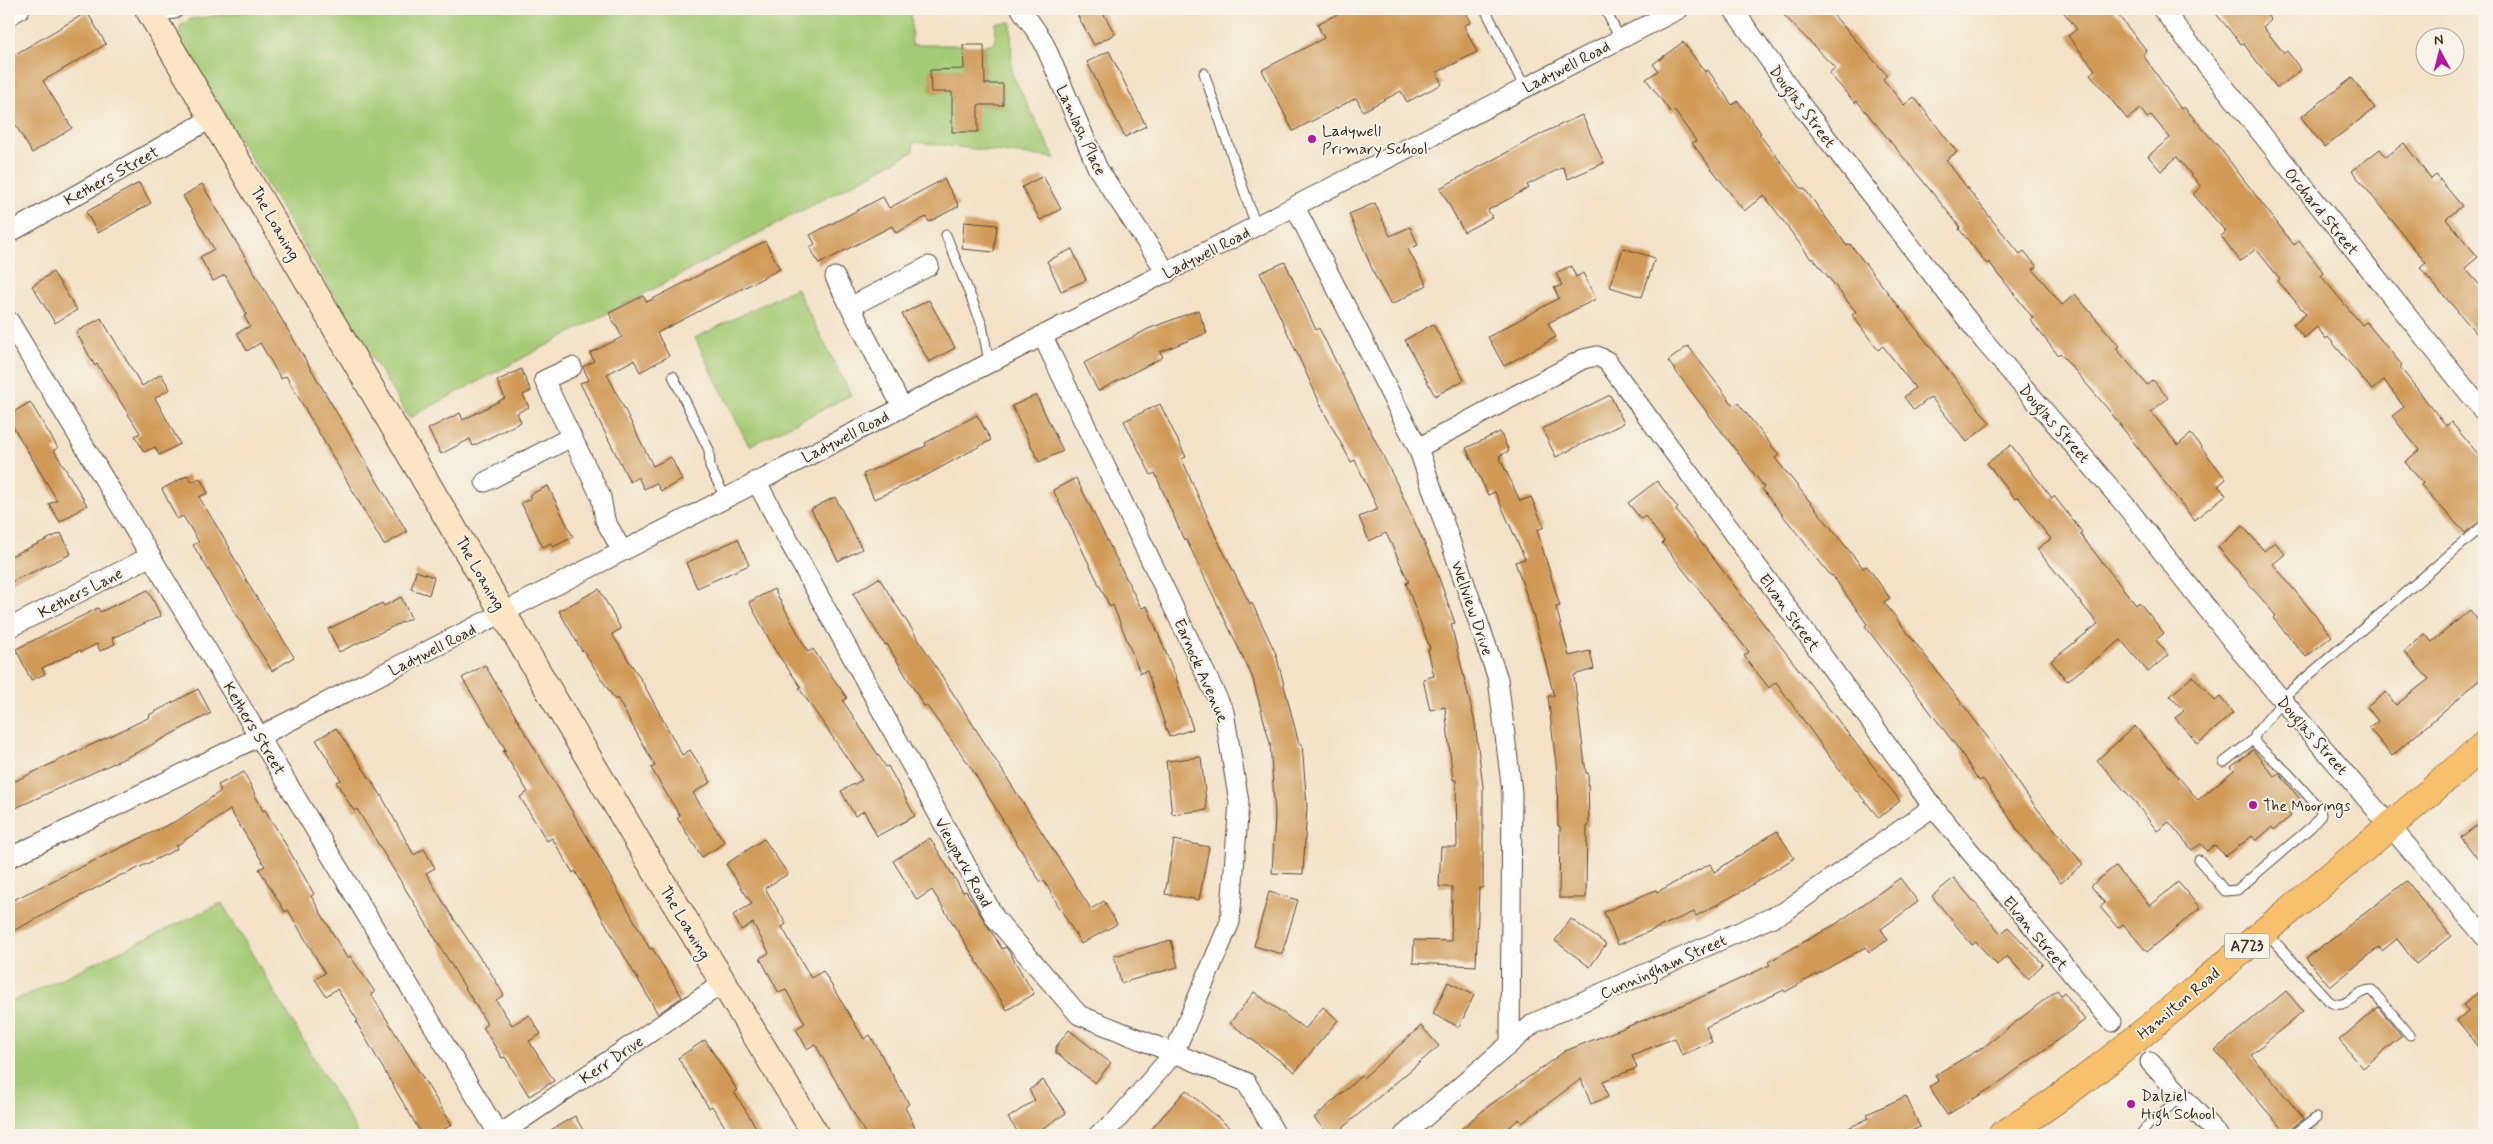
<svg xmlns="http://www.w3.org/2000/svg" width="2493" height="1144" viewBox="0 0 2493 1144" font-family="Mynerve,sans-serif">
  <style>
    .green { fill: #a5cb76; stroke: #707a4a }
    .building { fill: #d09a57 }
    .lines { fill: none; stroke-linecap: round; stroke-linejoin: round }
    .lane-casing { stroke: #574638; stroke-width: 11 }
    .street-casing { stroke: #574638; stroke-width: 21 }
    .secondary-casing { stroke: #574638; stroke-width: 28 }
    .primary-casing { stroke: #574638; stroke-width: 29 }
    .lane { stroke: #fff; stroke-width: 9 }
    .street { stroke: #fff; stroke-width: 19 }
    .secondary { stroke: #fce5c4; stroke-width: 26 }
    .primary { stroke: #f8bf6c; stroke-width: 28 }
    .poi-dot { fill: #b5179e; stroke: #f7f3e8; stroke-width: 2 }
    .labels { text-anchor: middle; stroke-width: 4; stroke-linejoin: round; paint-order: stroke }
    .shield { fill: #f7f3e8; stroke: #73665b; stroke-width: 1 }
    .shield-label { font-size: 15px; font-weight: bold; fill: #3b2a1e }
    .street-label { font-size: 16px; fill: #3b2a1e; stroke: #f7f3e8 }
    .poi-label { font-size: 16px; fill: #3b2a1e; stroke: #f7f3e8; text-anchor: start }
  </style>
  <rect width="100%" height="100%" fill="#f7f3e8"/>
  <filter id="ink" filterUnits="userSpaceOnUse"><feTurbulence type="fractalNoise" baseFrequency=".02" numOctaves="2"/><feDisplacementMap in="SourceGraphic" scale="10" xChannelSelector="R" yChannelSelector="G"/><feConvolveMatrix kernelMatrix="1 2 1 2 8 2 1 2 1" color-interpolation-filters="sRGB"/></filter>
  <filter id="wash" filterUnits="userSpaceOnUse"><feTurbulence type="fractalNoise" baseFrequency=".0096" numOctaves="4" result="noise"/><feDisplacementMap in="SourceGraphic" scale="20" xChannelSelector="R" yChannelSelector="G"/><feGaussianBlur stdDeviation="1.12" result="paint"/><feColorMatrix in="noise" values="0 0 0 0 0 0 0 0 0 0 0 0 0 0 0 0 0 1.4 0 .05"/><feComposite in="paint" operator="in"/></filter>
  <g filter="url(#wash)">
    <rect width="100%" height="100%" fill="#f3e2c8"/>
    <!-- green -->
    <g class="green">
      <path d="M267,9h644l1,36h51l1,24 -34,1 1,22h21l1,40 25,-27h25l-18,-21 -1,-39 11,-2 1,-20 15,-1 1,52 43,84 -141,-16 -1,10 -504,266 -229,-376v-16l11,-7z"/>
      <path d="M796,288l55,107 -102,51 -54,-108z"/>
      <path d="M222,903l137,232h-350v-132z"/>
    </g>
    <g id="blocks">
      <!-- building -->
      <g class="building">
        <path d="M1074,9h27l14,25 -21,11z"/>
        <path d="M1348,9h116l7,13 -7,4 13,26 -41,21 6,11 -35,18 -6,-11 -38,20 -7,-13 -63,33 -31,-61 62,-32 -7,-14z"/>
        <path d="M1778,9h50l59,66 -4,4 21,26 10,-8 43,55 -11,8 46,60 28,34 4,-3 13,16 -4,2 29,36 13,-11 44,52 -3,2 31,37 6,-5 15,18 -17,14 27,33 13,-11 35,45 -8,7 8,9 -32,25 -87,-112 -47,-55 -2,2 -28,-35 3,-2 -44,-56 -2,2 -28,-35 1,-2 -38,-47 -65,-79 -2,2 -26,-30 6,-5z"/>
        <path d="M2061,9h52l34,42 -4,4 38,54 3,-2 34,39 76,99 5,-4 25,32 -3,3 41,49 4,-3 36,43 -2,2 46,59 5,-4 33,39v58l-19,14 -44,-48 2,-2 -18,-21 14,-12 -27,-34 12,-9 -20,-27 -12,10 -44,-53 -2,2 -9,-12 -13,11 -11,-13 13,-11 -28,-33 2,-2 -24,-30 -16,12 -19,-25 5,-4 -33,-38 8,-7 -24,-30 -16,14 -13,-15 22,-18 -19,-23 -4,3 -6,-9 -14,10 -37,-45 5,-4 -27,-34 9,-7z"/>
        <path d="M2212,9h50l9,11 -8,7 21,26 3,-2 14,19 -24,18 -34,-45 -2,1z"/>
        <path d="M87,12l19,32 -63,37 29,47 -40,25 -23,-39v-56z"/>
        <path d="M1683,42l22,30 3,-2 24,35 6,-4 23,32 -2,1 43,55 2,-1 43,58 3,-2 28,36 112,143 -23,19 -36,-45 -17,13 -10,-13 11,-9 -32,-42 -5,4 -26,-35 4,-3 -43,-54 -2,1 -47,-64 -20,16 -52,-68 4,-2 -22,-31 -3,3 -25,-34 12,-8 -5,-7z"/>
        <path d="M963,45h21l1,39h18v21h-25v27h-26v-40h-21l-1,-22 34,-1z"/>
        <path d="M1109,51l37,75 -21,11 -38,-75z"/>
        <path d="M2352,78l23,30 -51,39 -23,-30z"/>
        <path d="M1582,115l22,48 -36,16 -5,-12 -36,18 2,3 -41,22 4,7 -28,15 -24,-44 107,-57z"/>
        <path d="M2404,143l27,36 5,-4 26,31 -16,13 32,38 -13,11 19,22v52l-64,-74 6,-5 -74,-92 28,-22 6,8z"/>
        <path d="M1043,176l18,33 -21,11 -18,-33z"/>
        <path d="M944,179l15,27 -30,16 -3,-5 -30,16 -4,-7 -73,38 -9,-17 5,-3 -5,-9 73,-38 6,11z"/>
        <path d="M139,183l12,20 -53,30 -12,-21z"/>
        <path d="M202,184l205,348 -23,13 -98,-169 -5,3 -21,-36 -13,8 -10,-18 13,-7 -6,-10 3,-2 -22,-39 -12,6 -13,-24 14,-8 -31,-53z"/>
        <path d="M1375,203l15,33 20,-9 8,18 -10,4 19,36 -36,20 -16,-29 -26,-62z"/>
        <path d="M964,222l33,3 -3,27 -32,-3z"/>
        <path d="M765,241l15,28 -123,64 12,23 -29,16 -6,-12 -27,14 46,92 18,-9 11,23 -21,11 -5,-8 -12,6 -6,-12 -8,5 -50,-99 9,-3 -6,-13 11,-6 -4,-8 32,-16 -13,-24 34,-17 4,6z"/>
        <path d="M1623,248l32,10 -13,39 -32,-10z"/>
        <path d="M1072,249l14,31 -25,11 -14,-30z"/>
        <path d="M1285,262l31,68 3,-2 78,156 37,80 21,59 -4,1 24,99 8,64v101h-4l-3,78 -63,-3 1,-23 37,1 1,-54h-13l2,-40h16l-1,-67h-3l-8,-73 -15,3 -7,-31 11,-3 -6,-26 2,-1 -24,-66 3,-1 -23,-49 -17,8 -10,-24 19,-8 -23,-49 -4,2 -27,-50 -64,-139z"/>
        <path d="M1571,266l5,11 7,-4 13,26 -48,24 8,14 -52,29 -16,-29 71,-39 -5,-10 8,-3 -6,-12z"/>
        <path d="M53,272l24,38 -22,13 -23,-37z"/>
        <path d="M929,300l26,48 -26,14 -27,-48z"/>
        <path d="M1198,310l9,23 -47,19 3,5 -65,34 -14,-28 64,-34z"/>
        <path d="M101,318l41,68 19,-12 9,15 -15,9 25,46 -21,11 -4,-8 -11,5 -9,-16 5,-3 -43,-69 -2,2 -19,-34z"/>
        <path d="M1433,324l31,56 -29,16 -30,-56z"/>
        <path d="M1688,346l46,60 4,-3 41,52 -4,3 88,110 4,-2 23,32 -6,4 102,133 45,66 52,63 -22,19 -39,-47 -39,-57 -4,2 -19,-30 -95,-125 2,-2 -35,-49 -1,1 -69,-87 2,-2 -96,-126z"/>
        <path d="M521,369l10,22 -8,4 6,12 -12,6 4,9 -48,24 -3,-7 -29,15 -13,-25 32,-16 3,7 42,-22 -8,-17z"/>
        <path d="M1036,395l27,56 -24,11 -27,-56z"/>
        <path d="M1610,395l14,28 -68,34 -14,-28z"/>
        <path d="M30,402l28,46 -4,2 33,55 -27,17 -11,-18 8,-4 -48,-80v-5z"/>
        <path d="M1160,404l26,53 -4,2 34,78 34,67 2,-1 24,51 23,90h3l5,62 -4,68 -31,-1 3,-58 -5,-72 -18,-67 -66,-137 -2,1 -29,-67 -4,2 -27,-54z"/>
        <path d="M977,415l14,25 -64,35 -53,24 -11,-25 63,-28 -1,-3z"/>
        <path d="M1500,432l9,19 -10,5 21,45 11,-4 13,30 -7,3 23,76 -4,1 13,49 21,-5 4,18 -20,6 12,98h2l1,53h-2l-1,72h-27l1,-72h-2l-1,-54 -9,-76h6l-21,-82 -18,-52 10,-3 -30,-67 -7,3 -22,-47z"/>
        <path d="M2011,445l41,53 2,-2 28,36 -2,2 56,71 3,-3 25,31 -8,7 12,15 -20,17 -27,-32 -54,41 -16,-20 47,-37 -61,-75 14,-10 -33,-42 -3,2 -28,-36z"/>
        <path d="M188,475l4,7 8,-4 8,15 -9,4 31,51 -1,1 24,43 41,65 -22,14 -79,-126 6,-3 -16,-26 -6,3 -15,-30z"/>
        <path d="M1076,478l65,130 6,-2 28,69 18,54 -24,8 -22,-66 -7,2 -27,-68 -3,2 -57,-117z"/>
        <path d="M1657,481l21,27 -2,2 224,291 -21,17 -42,-51 -61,-85 -7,6 -25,-32 5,-4 -87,-109 2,-2 -19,-25 -4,3 -13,-16z"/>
        <path d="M548,486l25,51 -20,10 -2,-4 -8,4 -22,-44 10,-4 -2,-4z"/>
        <path d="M835,497l27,52 -24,12 -27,-52z"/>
        <path d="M2243,526l21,25 11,-9 10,12 -12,10 59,72 -26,21 -33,-39 3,-2 -58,-69z"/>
        <path d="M61,533l10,21 -62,29v-26z"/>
        <path d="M738,539l11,26 -52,23 -11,-25z"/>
        <path d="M416,571l18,6 -5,18 -18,-6z"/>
        <path d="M879,578l212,331 13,-8 13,23 -36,20 -37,-63 -3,2 -73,-120 -42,-58 -2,1 -37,-62 -2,1 -32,-51z"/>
        <path d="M599,589l22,40 -9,5 31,49 39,72 8,-5 21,32 -18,11 32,50 -23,14 -25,-39 3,-2 -29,-48 4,-2 -38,-68 -2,2 -32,-50 -1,1 -23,-40z"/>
        <path d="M774,589l34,63 5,-3 34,49 -4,3 43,66 2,-1 27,50 -38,20 -13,-25 -9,5 -14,-25 21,-11 -63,-92 2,-1 -25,-35 -27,-50z"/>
        <path d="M148,590l13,26 -49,22 3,6 -15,7 -3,-7 -16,8 -1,-2 -38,18 3,6 -14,6 -15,-31 82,-41 2,4z"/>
        <path d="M401,597l10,21 -72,34 -11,-23 54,-26 2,3z"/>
        <path d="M2470,610l14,18v48l-92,80 -23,-28 9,-7 -11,-14 19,-15 10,13 33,-26 -25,-27 21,-18 7,8z"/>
        <path d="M485,665l114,192 51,92 2,-1 30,49 -24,17 -83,-143 -2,2 -21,-35 -5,3 -27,-44 8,-5 -25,-41 3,-1 -44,-72z"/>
        <path d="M2193,676l22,25 5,-4 13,16 -35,31 -23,-26 9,-7 -14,-15z"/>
        <path d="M198,689l13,24 -73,39 -129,59v-27l141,-67 -1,-2z"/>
        <path d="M2135,726l63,74 36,-30 -3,-3 22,-17 21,26 5,-3 24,30 -14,10 2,3 -17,14 -2,-3 -16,14 -4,-5 -26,20 -12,-11 -7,6 -6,-7 -9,6 -23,-28 -12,9 -22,-29 -38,-42z"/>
        <path d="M336,728l45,67 33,60 10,-6 11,19 -9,5 24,40 32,48 1,-1 21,35 -8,5 16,25 17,-10 12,19 -12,7 25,40 -25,15 -24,-39 -3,1 -19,-31 4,-3 -130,-215 -3,2 -18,-29 5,-2 -25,-40z"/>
        <path d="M1201,757l6,53 -35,4 -6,-53z"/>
        <path d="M244,772l19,39 2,-1 16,26 33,58 -3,2 36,62 3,-2 25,36 -4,2 81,131 -19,10h-11l-66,-113 2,-1 -21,-32 -11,7 -11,-17 10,-6 -37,-63 -3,2 -26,-43 6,-3 -35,-56 -54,36 1,3 -53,26 -1,-1 -114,59v-31l171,-83 41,-28 -3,-6z"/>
        <path d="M2484,820v47l-23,-30z"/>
        <path d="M1777,831l17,27 -50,32 -48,26 -2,-4 -76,33 -14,-33 52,-22 1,2 53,-28 4,8z"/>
        <path d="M930,838l33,54 3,-1 36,58 4,-2 2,3 26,44 -27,16 -75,-120 -15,10 -24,-39z"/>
        <path d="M764,839l24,35 -23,14 21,36 -4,3 29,51 12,-7 41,68 6,-4 39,69 -4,3 11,23 -12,5h-38l-51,-91 -8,5 -11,-20 9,-6 -19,-33 -7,3 -19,-35 9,-5 -16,-30 -12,7 -8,-15 19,-11 -26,-40z"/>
        <path d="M1174,840l35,7 -10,53 -34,-6z"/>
        <path d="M2115,866l35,40 28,-24 22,26 -53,44 -24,-28 -5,4 -18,-21 5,-4 -14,-17z"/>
        <path d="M1900,878l18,24 -37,27 7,11 -19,12 -3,-5 -81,45 -1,-2 -78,37 6,15 -30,13 -7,-17 -43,17 5,13 -34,13 5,16 -17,7 -10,-25 -59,44 -3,-4 -19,16h-46l33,-28 78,-56 130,-51 75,-35 -2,-3 68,-38z"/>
        <path d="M1954,878l47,56 7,-7 35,37 -15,15 -21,-23 -10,9 -21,-23 -4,3 -40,-49z"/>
        <path d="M2407,881l44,55 -35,28 -19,-25 -15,12 -3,-4 -49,40 -24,-29z"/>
        <path d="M1269,892l29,8 -16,54 -28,-8z"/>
        <path d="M1571,919l35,25 -16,23 -35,-26z"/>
        <path d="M1171,940l7,27 -57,16 -7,-27z"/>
        <path d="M1448,982l26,13 -15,32 -26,-13z"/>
        <path d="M2484,987v66l-27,-33 12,-9 -6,-6z"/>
        <path d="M2057,990l4,5 3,-3 21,28 -89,65 -49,30 -18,-28 9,-6 -3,-6 50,-29z"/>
        <path d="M2286,991l17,20 -52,44 53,64 -15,11 -2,5 -72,-85z"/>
        <path d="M1254,992l51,37 18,-22 15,13 -43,52 -65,-49z"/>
        <path d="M2378,1007l24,29 -39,32 -24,-28z"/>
        <path d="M1421,1026l18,20 -105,89h-5l-15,-17 47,-42 2,2z"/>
        <path d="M1069,1030l42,33 -16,20 -39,-30v-6z"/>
        <path d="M705,1040l32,50 -3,2 27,43h-31l-18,-29 -3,2 -31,-50z"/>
        <path d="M1043,1080l23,33 -33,22h-13l-12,-17 27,-18 -6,-10z"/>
        <path d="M1186,1090l52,45h-92z"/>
        <path d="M1906,1096l14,31 -17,8h-69l35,-17 -2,-4z"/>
        <path d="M575,1116l11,19h-44z"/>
        <path d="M2312,1129l6,6h-15z"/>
      </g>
    </g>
  </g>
  <g filter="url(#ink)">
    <use href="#blocks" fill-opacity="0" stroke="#574638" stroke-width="1"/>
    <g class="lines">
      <!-- lane casing -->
      <g class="lane-casing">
        <g id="lane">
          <path d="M1485,9l39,77"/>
          <path d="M1605,9l15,30"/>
          <path d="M1204,73l52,153"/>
          <path d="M946,235l36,90 7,37"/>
          <path d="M673,376l36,74 1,17 15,30"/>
          <path d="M2281,699l203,-174"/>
          <path d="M2224,762l30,-23"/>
          <path d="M2199,860l26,31 12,-1 74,-63 10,-12 -1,-6 -33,-37 -30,-27 -3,-6 2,-6 27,-32"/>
          <path d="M2267,933l62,68c17,12 26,-12 43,-11l38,45"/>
          <path d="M2140,1135l9,-11 33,-28"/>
          <path d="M2293,1135l23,-17"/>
        </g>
      </g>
      <!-- street casing -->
      <g class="street-casing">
        <g id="street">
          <path d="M1021,9l22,32 55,128 69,104"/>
          <path d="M1733,9l72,101 179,231 142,165 116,147 242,283"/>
          <path d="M2162,9l322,403"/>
          <path d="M150,12l24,-3"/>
          <path d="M9,16l11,-7"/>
          <path d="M1295,207l123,241 80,231 14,113 -2,249"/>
          <path d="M9,233l205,-116"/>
          <path d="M835,277l67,130"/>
          <path d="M850,307l79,-41"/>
          <path d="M9,321l490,814"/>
          <path d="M1042,335l182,377 15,90 -9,120 -56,131 -58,68 -18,14"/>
          <path d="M572,367l-28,13 57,117 4,23 17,31"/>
          <path d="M1418,448l165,-89 14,-3 10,5 326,446 179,215"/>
          <path d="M756,481l239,437 84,97 167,67 30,53"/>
          <path d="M485,482l86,-45"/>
          <path d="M9,628l142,-72"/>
          <path d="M9,858l251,-122 244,-124 1175,-603"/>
          <path d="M2150,1062l68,73"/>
          <path d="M499,1135l224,-152"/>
          <path d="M1404,1135l130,-112 250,-111 149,-105"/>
        </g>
      </g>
      <!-- secondary casing -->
      <g class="secondary-casing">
        <path id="secondary" d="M148,9l500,850 168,276"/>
      </g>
      <!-- primary casing -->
      <g class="primary-casing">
        <path id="primary" d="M2002,1135c79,-47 148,-108 219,-167 88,-74 177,-147 263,-223"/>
      </g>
      <!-- lane -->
      <use href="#lane" class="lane"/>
      <!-- street -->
      <use href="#street" class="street"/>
      <!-- secondary -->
      <use href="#secondary" class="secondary"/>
      <!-- primary -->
      <use href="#primary" class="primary"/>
    </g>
  </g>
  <!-- markers -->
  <g class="poi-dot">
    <circle cx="1312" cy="139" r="5"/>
    <circle cx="2253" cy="805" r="5"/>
    <circle cx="2131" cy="1104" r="5"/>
  </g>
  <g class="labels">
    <!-- shield labels -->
    <rect class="shield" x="2224.5" y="933.5" width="45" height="25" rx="4"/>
    <g class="shield-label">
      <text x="2247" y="951">A723</text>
    </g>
    <!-- street labels -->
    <g class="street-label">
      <text transform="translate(1566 66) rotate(-27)" y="6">Ladywell Road</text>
      <text transform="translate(1803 106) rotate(53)" y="6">Douglas Street</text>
      <text transform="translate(1082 130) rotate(65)" y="6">Lamlash Place</text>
      <text transform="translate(111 175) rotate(-29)" y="6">Kethers Street</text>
      <text transform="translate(2322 211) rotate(51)" y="6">Orchard Street</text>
      <text transform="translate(276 223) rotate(60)" y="6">The Loaning</text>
      <text transform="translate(1206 252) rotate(-27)" y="6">Ladywell Road</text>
      <text transform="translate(2055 423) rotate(49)" y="6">Douglas Street</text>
      <text transform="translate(845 436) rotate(-27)" y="6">Ladywell Road</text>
      <text transform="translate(481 573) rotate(60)" y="6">The Loaning</text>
      <text transform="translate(80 592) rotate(-27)" y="6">Kethers Lane</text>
      <text transform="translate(1473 608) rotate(71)" y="6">Wellview Drive</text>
      <text transform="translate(1790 612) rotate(54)" y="6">Elvan Street</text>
      <text transform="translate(432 649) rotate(-27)" y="6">Ladywell Road</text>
      <text transform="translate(1202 670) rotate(66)" y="6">Earnock Avenue</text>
      <text transform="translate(255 728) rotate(59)" y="6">Kethers Street</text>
      <text transform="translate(2313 735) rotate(49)" y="6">Douglas Street</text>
      <text transform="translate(964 862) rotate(61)" y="6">Viewpark Road</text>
      <text transform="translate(686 922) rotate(59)" y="6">The Loaning</text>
      <text transform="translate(2036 933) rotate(50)" y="6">Elvan Street</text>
      <text transform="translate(1663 966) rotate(-24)" y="6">Cunningham Street</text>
      <text transform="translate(2178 1003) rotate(-40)" y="6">Hamilton Road</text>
      <text transform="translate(611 1059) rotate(-34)" y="6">Kerr Drive</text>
    </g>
    <!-- poi labels -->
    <g class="poi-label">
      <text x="1322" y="136">Ladywell<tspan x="1322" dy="18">Primary School</tspan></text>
      <text x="2263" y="811">The Moorings</text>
      <text x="2141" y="1101">Dalziel<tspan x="2141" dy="18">High School</tspan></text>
    </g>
  </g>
  <!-- margin -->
  <rect width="2493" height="1144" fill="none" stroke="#f7f3e8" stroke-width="30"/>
  <!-- north arrow -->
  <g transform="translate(2440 52) rotate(353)"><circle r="24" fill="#f7f3e8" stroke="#aca397"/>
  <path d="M0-4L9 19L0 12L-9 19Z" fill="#b5179e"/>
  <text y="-8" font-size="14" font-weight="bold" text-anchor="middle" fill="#3b2a1e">N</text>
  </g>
</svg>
